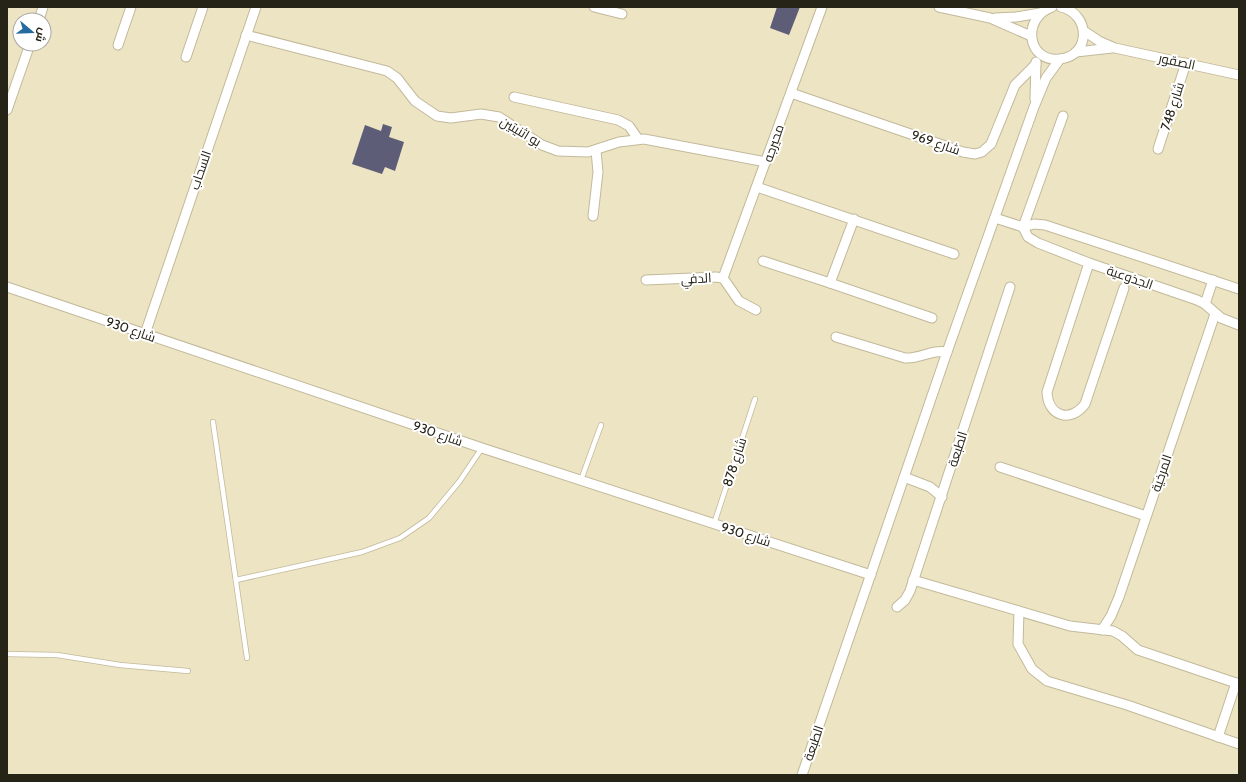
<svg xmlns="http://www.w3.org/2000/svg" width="1246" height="782" viewBox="0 0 1246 782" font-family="Cabin,Cairo,sans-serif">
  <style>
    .building { fill: #5d5d78 }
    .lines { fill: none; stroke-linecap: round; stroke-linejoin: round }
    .lane-casing { stroke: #c2b99a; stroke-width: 6 }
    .street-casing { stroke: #c2b99a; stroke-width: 11 }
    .lane { stroke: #fff; stroke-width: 4.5 }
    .street { stroke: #fff; stroke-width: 9 }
    .labels { text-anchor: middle; stroke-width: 4; stroke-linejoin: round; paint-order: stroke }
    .street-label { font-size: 13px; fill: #262317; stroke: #fff }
  </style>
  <rect width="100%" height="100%" fill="#ede4c4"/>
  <!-- building -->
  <g class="building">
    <path d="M777,7h23l-11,28 -19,-7z"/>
    <path d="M383,124l9,3 -3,10 15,5 -9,29 -10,-4 -3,7 -30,-10 13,-39 16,6z"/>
  </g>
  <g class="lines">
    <!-- lane casing -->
    <g class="lane-casing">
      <g id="lane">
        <path d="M213,422l34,236"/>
        <path d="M581,480l20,-55"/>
        <path d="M714,524l41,-125"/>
        <path d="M236,580l126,-28 38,-14 29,-20 30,-36 23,-34"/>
        <path d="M7,654l50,1 63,10 68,6"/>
      </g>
    </g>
    <!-- street casing -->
    <g class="street-casing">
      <g id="street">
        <path d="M594,7l28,7"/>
        <path d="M939,7l51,11 41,18"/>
        <path d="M1052,7c-31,11 -25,56 8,52 31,-3 31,-45 1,-52"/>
        <path d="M995,18l21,-1 24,-4"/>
        <path d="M39,20l4,-13"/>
        <path d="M1084,31l15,10 16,7 124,27"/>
        <path d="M246,35l141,36 10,7 18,23 22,15 14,2 30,-4 18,3 43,28 16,6 30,1 31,-10 25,-3 122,23"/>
        <path d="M118,45l13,-38"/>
        <path d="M1076,52l36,-4"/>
        <path d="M186,57l17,-50"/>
        <path d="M791,93l172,59 12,2 7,-2 9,-8 24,-59 21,-21"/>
        <path d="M514,97l104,23 11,6 9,13"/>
        <path d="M1035,99l1,-37"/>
        <path d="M7,110l23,-66"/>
        <path d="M1158,149l28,-86"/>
        <path d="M757,187l197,67"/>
        <path d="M593,216l5,-44 -2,-21"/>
        <path d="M995,218l28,9 11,-3 11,1 194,64"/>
        <path d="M854,219l-24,64 102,35"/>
        <path d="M1023,227l5,10 10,6 51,20 108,37 8,4 16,14 18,7"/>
        <path d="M1023,227l40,-111"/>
        <path d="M763,261l67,22"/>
        <path d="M1089,263l-42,129c1,25 24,31 38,12l39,-116"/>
        <path d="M723,278l99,-271"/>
        <path d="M646,280l70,-3 7,1 16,23 17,9"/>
        <path d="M7,287l475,161 389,127"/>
        <path d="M1205,304l8,-24"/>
        <path d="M145,334l111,-327"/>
        <path d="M836,337l69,21c15,1 27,-9 42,-6"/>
        <path d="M1000,467l146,49"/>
        <path d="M904,477l26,10 12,10"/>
        <path d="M913,580l157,46 43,5 9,5 16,14 101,34"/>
        <path d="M897,607l8,-7 5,-9 100,-304"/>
        <path d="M1019,611l-1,33 14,25 15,12 80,24 112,39"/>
        <path d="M1102,630l9,-14 8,-19 96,-283"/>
        <path d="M1218,737l18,-54"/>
        <path d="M802,775l145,-423 87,-245 12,-29 14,-19"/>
      </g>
    </g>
    <!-- lane -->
    <use href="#lane" class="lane"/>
    <!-- street -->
    <use href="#street" class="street"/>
  </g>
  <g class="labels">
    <!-- street labels -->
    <g class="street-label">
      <text transform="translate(1177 61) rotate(12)" y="5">الصقور</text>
      <text transform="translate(1172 106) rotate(-72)" y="5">شارع 748</text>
      <text transform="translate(521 131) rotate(31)" y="5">بو اثنيتين</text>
      <text transform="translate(936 142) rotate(19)" y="5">شارع 969</text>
      <text transform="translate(773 143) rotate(-71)" y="5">محيرجه</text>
      <text transform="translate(200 170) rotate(-71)" y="5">السحاب</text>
      <text transform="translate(1130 277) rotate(19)" y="5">الجذوعية</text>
      <text transform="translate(696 278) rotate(-3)" y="5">الدفي</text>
      <text transform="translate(131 329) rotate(19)" y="5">شارع 930</text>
      <text transform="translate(438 433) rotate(19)" y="5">شارع 930</text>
      <text transform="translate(957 449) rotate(-72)" y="5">الطبعة</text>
      <text transform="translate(734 462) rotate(-72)" y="5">شارع 878</text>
      <text transform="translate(1161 473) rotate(-71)" y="5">المرخية</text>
      <text transform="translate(746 534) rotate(18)" y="5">شارع 930</text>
      <text transform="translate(813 743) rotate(-71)" y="5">الطبعة</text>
    </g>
  </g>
  <!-- border -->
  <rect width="1246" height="782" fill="none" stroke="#262317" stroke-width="16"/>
  <!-- north arrow -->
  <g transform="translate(32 32) rotate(109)"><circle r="19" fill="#ffffff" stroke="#a8a7a2"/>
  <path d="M0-3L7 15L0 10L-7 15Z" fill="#246a9f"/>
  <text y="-6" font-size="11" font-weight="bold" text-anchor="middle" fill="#262317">ش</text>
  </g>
</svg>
